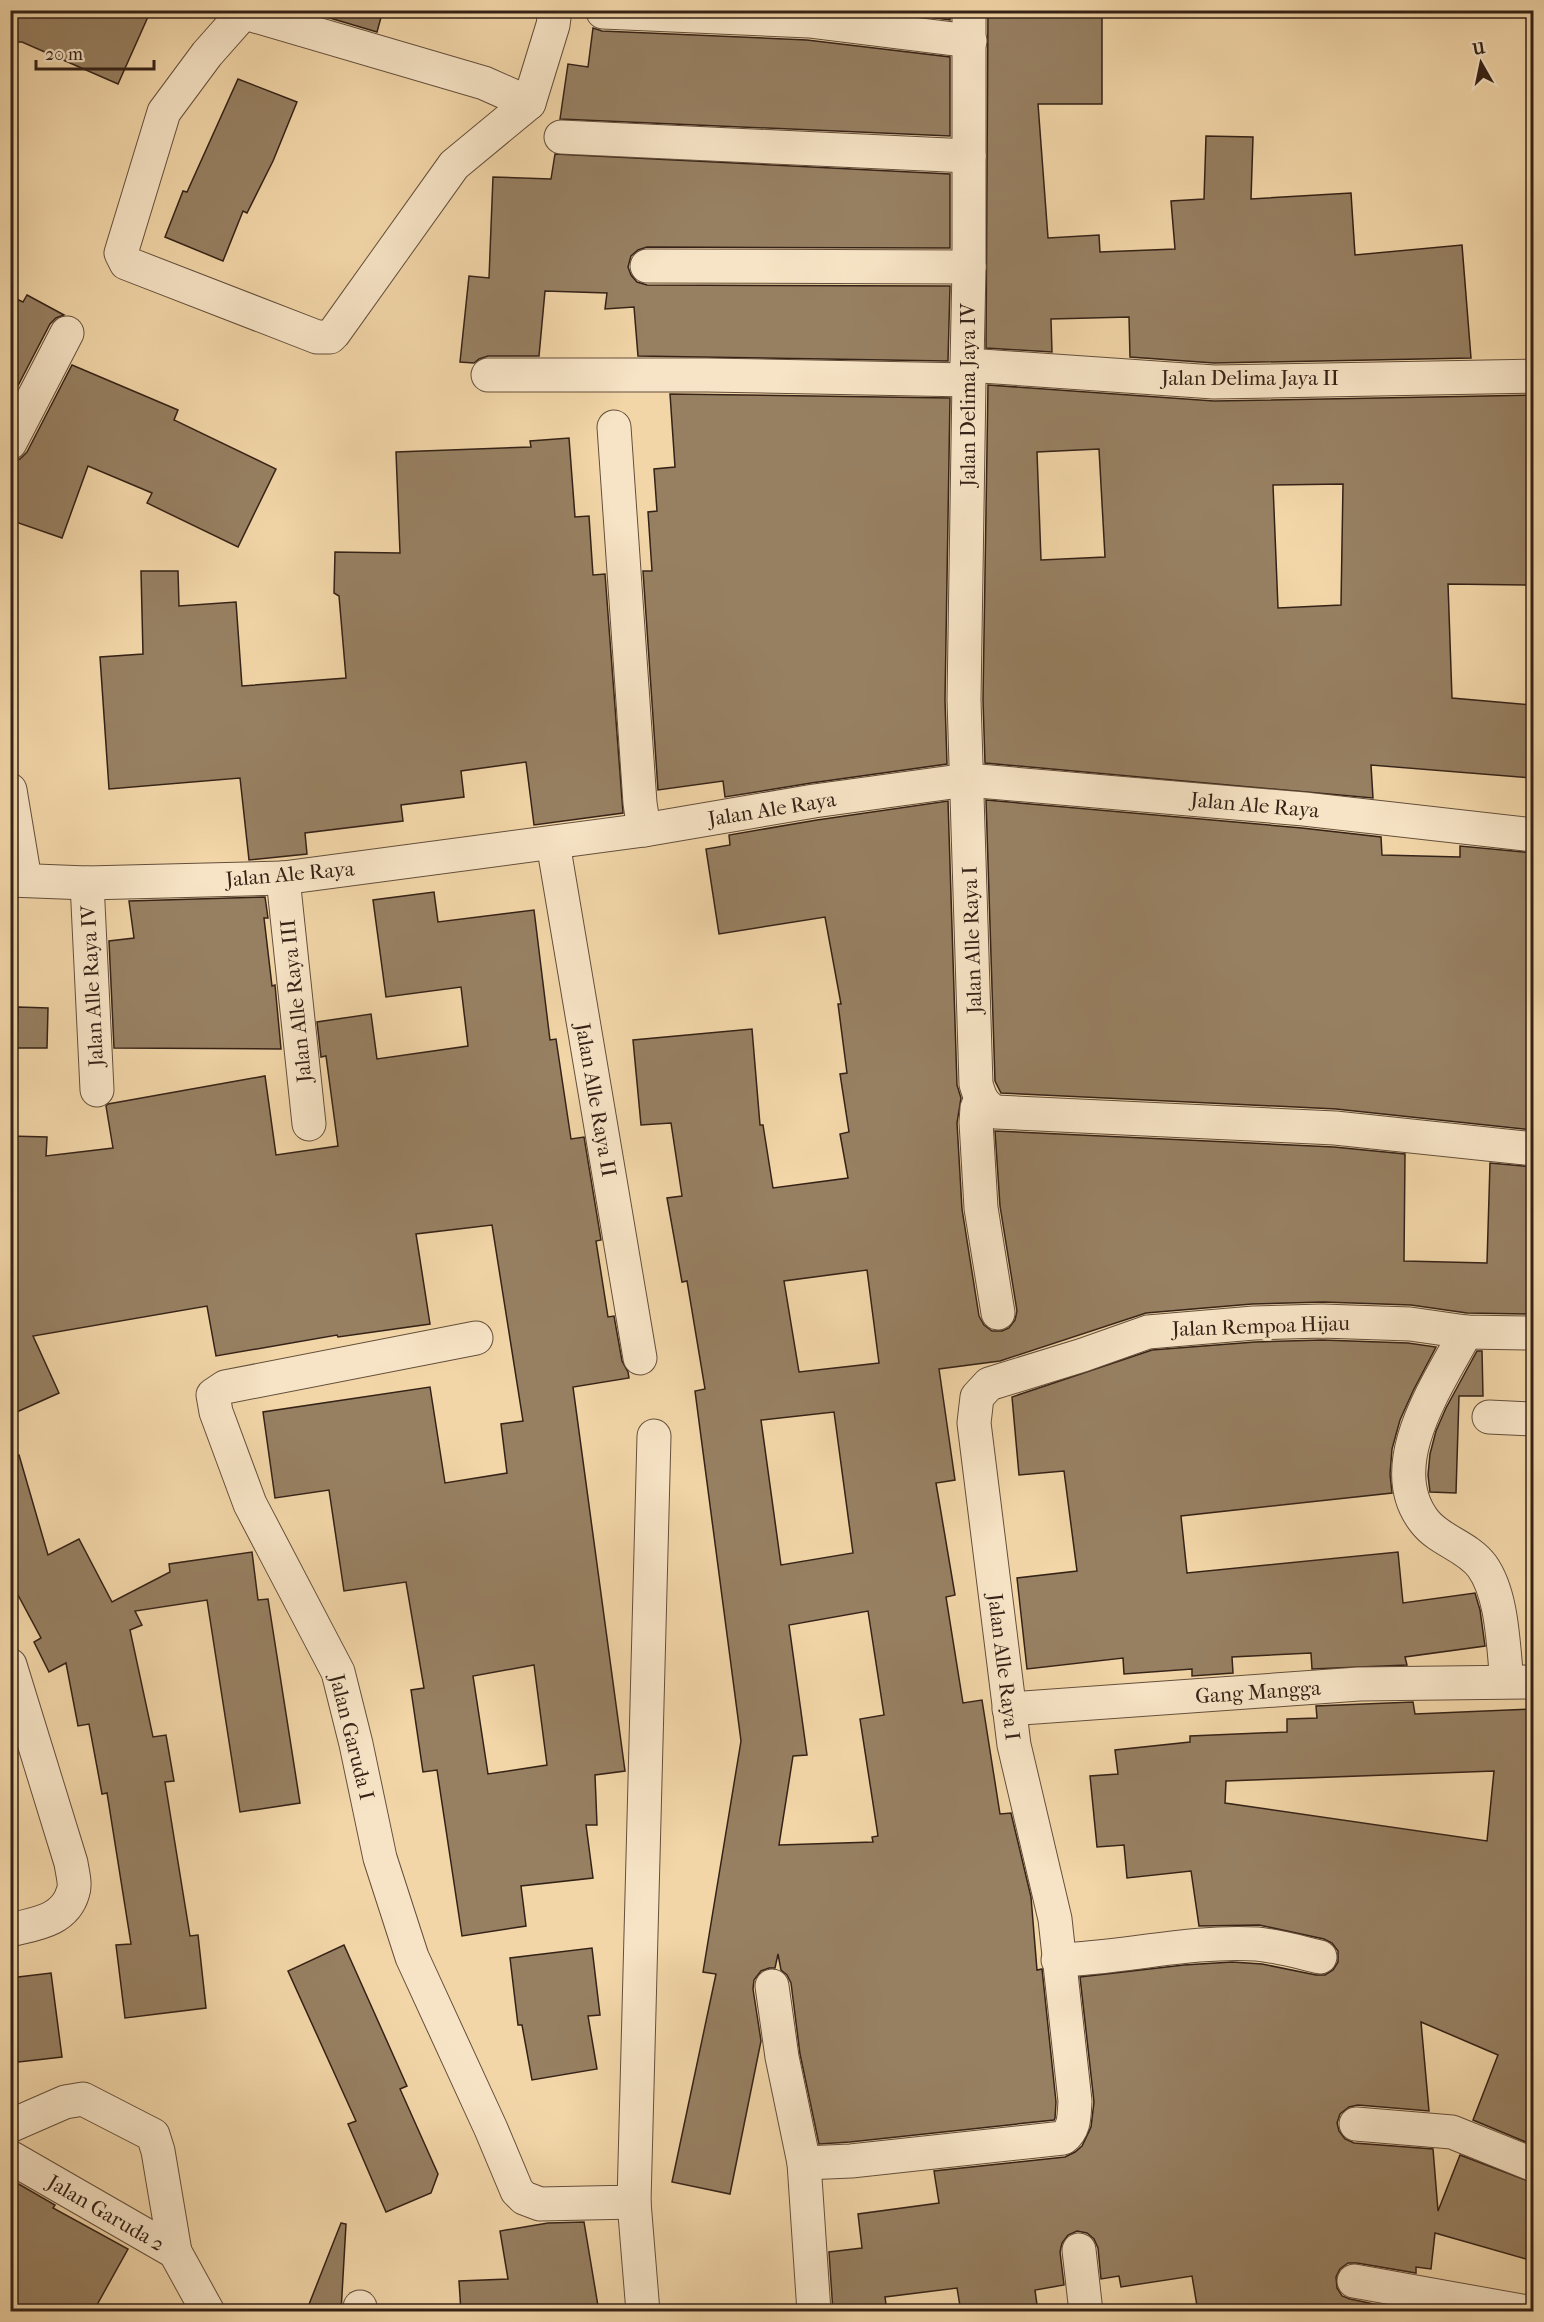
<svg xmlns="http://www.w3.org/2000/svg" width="1544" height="2322" viewBox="0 0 1544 2322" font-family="'IM FELL French Canon',serif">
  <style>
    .building { fill: #978062; stroke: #352217; stroke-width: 1.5; fill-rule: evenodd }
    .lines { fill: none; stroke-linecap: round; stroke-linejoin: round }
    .street-casing { stroke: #644f3b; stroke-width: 35 }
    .street { stroke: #f7e4c6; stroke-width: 33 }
    .labels { text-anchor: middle; stroke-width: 6; stroke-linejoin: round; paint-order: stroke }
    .street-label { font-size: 21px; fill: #352217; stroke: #f7e4c6 }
  </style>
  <rect width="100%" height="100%" fill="#f2d6a8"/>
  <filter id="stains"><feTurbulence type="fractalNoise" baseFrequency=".00333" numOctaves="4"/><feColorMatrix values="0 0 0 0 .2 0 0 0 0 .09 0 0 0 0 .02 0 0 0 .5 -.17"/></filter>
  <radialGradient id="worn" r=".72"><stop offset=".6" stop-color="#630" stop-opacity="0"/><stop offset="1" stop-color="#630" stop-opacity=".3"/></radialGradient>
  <!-- building -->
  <g class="building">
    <path d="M10,10h141l-33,74 -96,-42h-12z"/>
    <path d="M303,10h80l-6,22z"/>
    <path d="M877,10h73v10z"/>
    <path d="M988,10h114v94h-64l10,134 51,-3 1,17 75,-3 -4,-48 33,-2 2,-63 47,1 -2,62 100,-6 4,62 107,-10 9,113 -257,5 -84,-6 -1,-40 -78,2 1,33 -66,-4z"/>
    <path d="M593,28l9,3 205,9 143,17v79l-390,-17 8,-55 20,3z"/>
    <path d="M238,79l59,23 -24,59 -26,52 -4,-2 -20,50 -58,-24 18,-46 4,1z"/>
    <path d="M555,154l395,20v74l-303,-1 -9,3 -7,6 -3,11 3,8 6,7 10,3 303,1 -2,75 -310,-5 -4,-49 -29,2 2,-16 -62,-2 -6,65h-51l-9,3 -5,4 -14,-1 9,-86 20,2 4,-101 58,2z"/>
    <path d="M27,295l37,20 -8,3 -6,6 -40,77v-105l13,6z"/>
    <path d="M72,365l106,45 -4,10 102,49 -38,78 -91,-44 5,-10 -64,-27 -26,72 -52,-18v-58l10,-3 7,-7z"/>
    <path d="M988,385l226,16 319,-6v190l-85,-1 4,114 81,7v73l-162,-13 2,33 -388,-35 -2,-63zM1099,449l6,108 -64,3 -4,-108zM1343,484l-2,121 -63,3 -5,-123z"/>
    <path d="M670,394l280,4 -5,302 2,64 -136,19 -86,14 -2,-16 -65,9 -15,-219h9l-4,-59 9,-1 -3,-42 21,-2z"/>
    <path d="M569,438l6,79 14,-1 4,59 12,-1 18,239 -89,12 -8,-63 -65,9 3,26 -63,8 2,16 -98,12 2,21 -58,6 -9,-82 -131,11 -9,-132 43,-3 -2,-83h37l1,35 57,-4 6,84 104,-8 -7,-82 -5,-3 1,-41 65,1 -4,-101 135,-5 -1,-6z"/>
    <path d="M986,800l316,28 79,9 1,18 78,2v-11l73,7v277l-197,-21 -335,-16 -6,-12z"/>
    <path d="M948,801l9,284 4,13 -4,25 5,86 17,107 5,9 8,6h10l7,-3 6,-8 2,-9 -17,-105 -5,-75 339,16 71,7 -1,107 83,2 3,-100 43,4v147l-66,-1 -56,-8 -88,-3 -71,2 -106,9 -146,48 -61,8 16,111 -19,3 19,112 -9,2 17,106 19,-3 18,114 11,-1 20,84 6,73 5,-1 14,133 -1,16 -1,2 -204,22 -31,2 -19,-90 -9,-71 -4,-8 -6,-5 -3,-16 -3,14h-6l-8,3 -7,9 -1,9 8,52 -31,153 -58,-12 44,-208 -13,-2 38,-231 -46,-350 10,-2 -18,-108 -5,1 -15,-84 15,-2 -11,-73 -30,2 -8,-85 119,-11 8,96h3l10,63 75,-10 -8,-44 9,-2 -9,-58 7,-1 -9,-69h3l-16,-87 -106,17 -13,-85 24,-4 -1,-10 88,-15zM867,1270l12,93 -80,9 -15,-91zM834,1412l19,141 -72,12 -20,-145zM868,1611l16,104 -24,4 18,117 -6,1 1,5 -94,3 14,-89 14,-1 -18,-130z"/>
    <path d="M434,892l4,30 96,-12 16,130 6,-1 15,100 13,-2 17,103 -5,1 12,76 6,-1 8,45 6,11 1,6 -56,9 52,384 -30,4 2,50h-11l7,53 -72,8 5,40 -64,10 -25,-166 -14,2 -12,-82 13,-2 -18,-106 -62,9 -15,-101 -54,8 -12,-86 167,-25 15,96 62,-10 -6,-49 22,-3 -31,-196 -76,9 14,90 -92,13 -1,-2 -121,21 -9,-50 -174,30 26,57 -49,22v-279l37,1 -1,19 67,-8 -7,-42 2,-2 157,-28 11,79 62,-9 -12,-90 -5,1 -4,-35 54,-8 6,45 91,-13 -7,-59 -75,10 -13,-97zM534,1665l13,100 -59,9 -15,-98z"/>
    <path d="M265,897l3,21h-4l8,68 3,-1 6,64 -167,-1 -5,-107 25,-3 -5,-37z"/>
    <path d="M18,1007l30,1 -1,40h-30z"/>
    <path d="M1322,1340l86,3 28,4 -23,44 -13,29 -8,29 -2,25 2,19 -211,23 6,57 211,-21 5,51 72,-10 5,17 5,36 -80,11 2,8 -95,4 -1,-16 -79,4 1,16 -41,3v-7l-68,5 -1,-16 -96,11 -10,-91 60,-7 -13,-100 -45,4 -7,-78 140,-47 103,-8z"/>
    <path d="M1477,1351h5l1,45h-24l-3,97 -26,-1 -2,-17 2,-21 6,-23 10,-23z"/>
    <path d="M19,1455l29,100 31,-16 33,63 58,-30 -1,-8 83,-12 6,48 10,-1 32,204 -60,9 -33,-212 -72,11 7,14 -12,5 23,107 13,-2 8,46 -9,1 25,154 8,-1 8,73 -81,10 -9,-73 15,-1 -24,-151 -5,1 -13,-70 -11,2 -12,-63 -17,9 -15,-30 7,-4 -31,-58v-124z"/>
    <path d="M1413,1702l2,12 118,-5v436l-60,-25 25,-65 -77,-33 8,89 -71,-6 -9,2 -9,7 -3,9 2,8 6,8 9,4 79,6 5,62 22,-56 73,28v78l-98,-28 -4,36 -15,-2v6l-59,-10h-9l-8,6 -4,8 1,11 5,8 8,3 62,13h-214l-6,-36 -71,11 -2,-11 -18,3 -3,-31 -4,-9 -7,-6 -10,-2 -9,4 -6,8 -2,9 4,33 -29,5 3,22h-77l-4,-24 -72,9 2,15h-54l-4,-60 33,-4 -4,-34 81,-11 -5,-32 131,-14 10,-5 7,-6 9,-19 3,-25 -14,-125 104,-12 48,-3 30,2 54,11h9l8,-5 5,-8v-11l-6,-8 -8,-4 -65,-14 -60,1 -8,-55 -64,7 -3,-33 -27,2 -7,-71 28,-2 -3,-24 75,-8v-6l97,-4v-13l30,-1 -1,-12zM1494,1771l-7,70 -262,-38 1,-22z"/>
    <path d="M344,1945l63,141 -7,3 38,85 -7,19 -45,19 -38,-88 8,-3 -68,-150z"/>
    <path d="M592,1948l8,67 -12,1 9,53 -65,11 -10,-55h-4l-8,-67z"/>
    <path d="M51,1973l11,84 -52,6v-85z"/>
    <path d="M10,2179l45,26 -2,3 75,41 -35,63h-83z"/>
    <path d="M584,2222l15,90h-138l-2,-31 49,-2 -8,-48 48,-8z"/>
    <path d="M341,2223l5,1 -5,88h-35z"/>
  </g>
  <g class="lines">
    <!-- street casing -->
    <g class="street-casing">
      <g id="street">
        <path d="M246,10l-39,44 -43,58 -43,141 5,10 191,74h13l4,-4 120,-168 75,-62 24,-78 2,-15"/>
        <path d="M969,10v257l-2,98 2,15 -5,320 12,384c4,14 7,22 20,28l339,16 199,21"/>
        <path d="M603,12l206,9 161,20"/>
        <path d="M245,13l239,70 45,20"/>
        <path d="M561,137l408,19"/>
        <path d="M647,266l322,1"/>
        <path d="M967,365l247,17 320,-6"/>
        <path d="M488,375h219l262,5"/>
        <path d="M614,427l26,376 4,27"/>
        <path d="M10,443l57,-110"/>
        <path d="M10,790l15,90"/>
        <path d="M553,843l87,515"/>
        <path d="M283,878l26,246"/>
        <path d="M10,880l77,3 196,-5 361,-48 170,-29 153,-21 337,29 230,26"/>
        <path d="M87,883l10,207"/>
        <path d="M981,1099l-4,9 -1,14 5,86 17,105"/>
        <path d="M1466,1332c-27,51 -86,134 -41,190 15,19 42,24 57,44 21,29 21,81 25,115"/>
        <path d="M476,1338l-251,49 -12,8 3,17 34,92 88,168 18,72 24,114 32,99 79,172 26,62 7,7 16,6 94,-2 20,-766"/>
        <path d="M1489,1417l45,2"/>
        <path d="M10,1665l61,198c1,8 5,21 2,29 -8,29 -38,32 -63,38"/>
        <path d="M1009,1709l350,-25 175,-2"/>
        <path d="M1058,1960c66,-2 132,-20 199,-16 21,2 42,8 63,13"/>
        <path d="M772,1986l10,71 22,106 47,-2 212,-23c12,-9 11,-22 12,-37l-20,-182 -41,-174 -40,-322 3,-26 12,-13 94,-29 65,-23 106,-9 68,-2 88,3 56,8 68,1"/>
        <path d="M1356,2124l96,8 82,33"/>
        <path d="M10,2126l55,-24 18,-3 70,36 5,16 17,101"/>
        <path d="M10,2157l165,95 33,60"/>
        <path d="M804,2163l10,149"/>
        <path d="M634,2202l9,110"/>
        <path d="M1079,2250l7,62"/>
        <path d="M1354,2281l173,31"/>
        <path d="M360,2312v-5"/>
      </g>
    </g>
    <!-- street -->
    <use href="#street" class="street"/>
  </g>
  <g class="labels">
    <!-- street labels -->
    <g class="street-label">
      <text x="1250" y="385">Jalan Delima Jaya II</text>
      <text transform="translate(968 395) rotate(-90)" y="7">Jalan Delima Jaya IV</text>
      <text transform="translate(1255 805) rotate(5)" y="7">Jalan Ale Raya</text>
      <text transform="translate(772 809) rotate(-9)" y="7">Jalan Ale Raya</text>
      <text transform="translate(290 874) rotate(-5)" y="7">Jalan Ale Raya</text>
      <text transform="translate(972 940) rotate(-92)" y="7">Jalan Alle Raya I</text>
      <text transform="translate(92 986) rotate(-93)" y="7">Jalan Alle Raya IV</text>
      <text transform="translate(296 1001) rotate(-96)" y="7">Jalan Alle Raya III</text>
      <text transform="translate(596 1100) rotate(80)" y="7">Jalan Alle Raya II</text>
      <text transform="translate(1261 1326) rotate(-2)" y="7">Jalan Rempoa Hijau</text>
      <text transform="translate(1004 1667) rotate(83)" y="7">Jalan Alle Raya I</text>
      <text transform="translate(1258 1692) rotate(-4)" y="7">Gang Mangga</text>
      <text transform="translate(352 1737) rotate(76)" y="7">Jalan Garuda I</text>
      <text transform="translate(106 2213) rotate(30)" y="7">Jalan Garuda 2</text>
    </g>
  </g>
  <!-- margin -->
  <rect width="1544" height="2322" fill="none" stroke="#f2d6a8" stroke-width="36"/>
  <rect x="12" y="12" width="1520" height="2298" fill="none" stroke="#352217" stroke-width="3"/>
  <rect x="18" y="18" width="1508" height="2286" fill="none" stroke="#352217" stroke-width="1.5"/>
  <!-- north arrow -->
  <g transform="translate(1481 63) rotate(351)" stroke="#f7e4c6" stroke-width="4.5" paint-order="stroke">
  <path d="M0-4.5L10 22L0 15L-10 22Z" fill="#352217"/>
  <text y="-9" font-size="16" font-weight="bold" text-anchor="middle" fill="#352217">U</text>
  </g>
  <!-- scale -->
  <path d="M36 60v9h118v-9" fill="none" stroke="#352217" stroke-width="3"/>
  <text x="45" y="60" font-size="18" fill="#352217" stroke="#f7e4c6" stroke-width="4.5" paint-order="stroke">20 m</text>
  <rect width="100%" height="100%" filter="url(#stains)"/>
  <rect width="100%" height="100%" fill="url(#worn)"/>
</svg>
